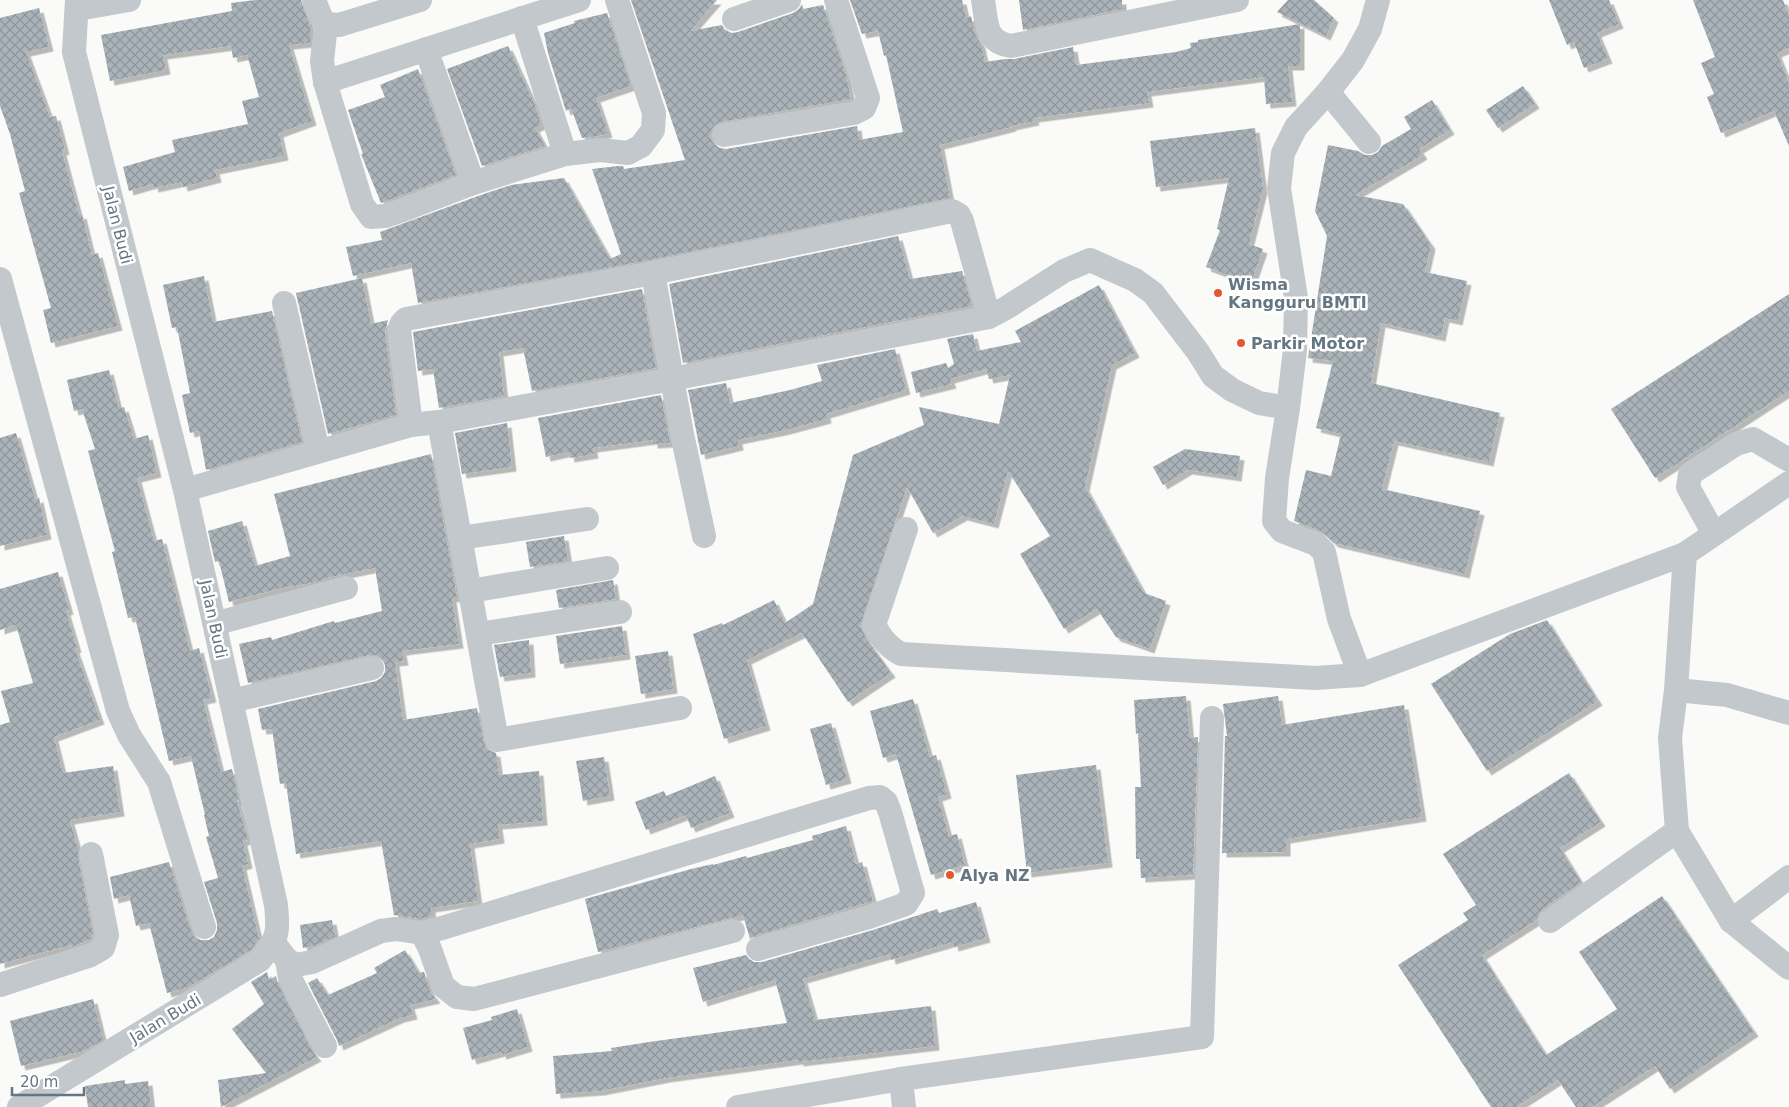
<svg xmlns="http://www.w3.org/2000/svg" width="1789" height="1107" viewBox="0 0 1789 1107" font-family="'DejaVu Sans',sans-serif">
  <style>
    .building { fill: url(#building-cross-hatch); filter: url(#shadow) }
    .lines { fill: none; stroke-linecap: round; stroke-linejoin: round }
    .minor { stroke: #c3c8cc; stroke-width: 24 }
    .poi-dot { fill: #e4572e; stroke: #fff; stroke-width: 2 }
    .labels { text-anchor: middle; stroke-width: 5; stroke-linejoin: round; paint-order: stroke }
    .street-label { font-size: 16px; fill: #657683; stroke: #fff }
    .poi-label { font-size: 16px; font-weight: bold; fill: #657683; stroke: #fff; text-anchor: start }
  </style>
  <defs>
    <pattern id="building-cross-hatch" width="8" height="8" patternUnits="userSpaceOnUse" patternTransform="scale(1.25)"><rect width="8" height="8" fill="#aab3b9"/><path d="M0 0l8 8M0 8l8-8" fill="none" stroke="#8e969c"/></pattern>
    <filter id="shadow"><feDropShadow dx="4.5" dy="4.5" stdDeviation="0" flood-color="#0004"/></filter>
  </defs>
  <rect width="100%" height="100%" fill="#fafaf8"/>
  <!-- building -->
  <g class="building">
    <path d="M255,0h46l9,26v17l-21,2 23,76 -33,12 5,23 -69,14 2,8 -34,9 -1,-5 -28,6 -1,-4 -24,7 -6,-24 52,-15 -3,-12 76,-16 -6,-23 17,-4 -12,-42 -14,3 -2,-12 -68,9 3,15 -56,11 -9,-46 131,-24 -1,-8z"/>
    <path d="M631,0h86l-27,31 32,-6 3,5 7,3 6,-1 55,-19 6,-4 3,-5 1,5 20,-4 23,70 5,24 -130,23 -6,3 -4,5 -1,7 4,7 6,4 6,1 131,-23 2,14 44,-8 -17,-77 -2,1 -6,-25 -16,3 -12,-34h112l4,18 5,-2 4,18 6,10 4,18 20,-3h9l59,-12 3,18 100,-13 15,-4 -1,-5 8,-1v-2l102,-16v42h-12l4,36 -26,2 -2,-27 -117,15 2,11 -115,15 1,3 -24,5 1,1 -72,18 10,53 -300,62 -232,43 -7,-40 -58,13 -7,-29 36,-7 -2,-8 98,-36 33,-11 53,-7 46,81 11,-5 -29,-85 26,-3h5l1,3 61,-9z"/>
    <path d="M1019,0h103v9l-99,21z"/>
    <path d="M1288,0h26l20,18 -8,18 -49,-24z"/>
    <path d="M1549,0h60l10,24 -22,9 11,26 -24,9 -10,-26 -7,3z"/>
    <path d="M1693,0h90l6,16v32l-12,5 12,30v63l-15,-35 -53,22 -14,-36 7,-3 -13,-31 14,-6z"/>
    <path d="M39,8l10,39 -23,5 24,65 6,-1 9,34 -3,1 17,64 3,-1 10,41 6,-2 20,73 -67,17 -8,-33 8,-2 -32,-115 6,-2 -15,-57 -10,-28v-88z"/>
    <path d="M607,13l24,73 -35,12 12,35 -9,3 -17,2 -11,-30 -5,3 -18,-58 -4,-20 31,-10 -1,-2z"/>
    <path d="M508,46l27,59 6,20 -6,3 10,18 -63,20 -35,-97z"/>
    <path d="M418,69l38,106 -75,28 -20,-49h2l-15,-44 37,-13 -5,-12z"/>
    <path d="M1523,86l12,18 -37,24 -12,-18z"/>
    <path d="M1432,100l18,30 -31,19 4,6 -68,40 48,9 28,41 -6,27 42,9 -9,40 -13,-3 -4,19 -60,-14 -10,60 129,30 -11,49 -95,-21 -12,48 98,22 -15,63 -131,-31 -13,-12 -27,-10 12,-51 25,6 10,-42 -25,-6 17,-67 -25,-3 19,-122 -12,-25 13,-66 30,6 7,4h7l6,-3 4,-6 29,-17 -7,-12z"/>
    <path d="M1255,128l8,61 -14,55 14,5 -12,34 -45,-16 14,-37 -3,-1 12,-51 -73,9 -6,-46z"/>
    <path d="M898,236l12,43 52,-8 10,35 -289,57 -14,-79z"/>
    <path d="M204,276l9,46 59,-11 30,131 -96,28 -7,-39 -9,2 -8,-38 8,-2 -13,-66 -5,1 -9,-43z"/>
    <path d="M362,278l9,46 17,-4 -3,12 11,83 -68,19 -32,-141z"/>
    <path d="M1099,285l36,68 -23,12 -27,122 59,106 22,8 -16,48 -34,-12 -19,-28 -33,20 -44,-75 30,-18 -42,-65 -14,53 -31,-8 -30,17 -26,-46 -47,139 8,15 23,32 -43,29 -46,-69 -55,27 19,66 -42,13 -31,-105 29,-11 1,2 51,-25 11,23 28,-19 40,-149 71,-30 -5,-18 80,17 11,-49 -21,4 -3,-10 -36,10 2,5 -36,9 -5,-21 35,-9 2,5 6,-4 -7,-25 26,-5 4,17 44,-9 -6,-11z"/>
    <path d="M642,289l14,79 -124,23 -9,-43 -24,4 5,44 -65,12 -6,-39 -15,2 -5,-39z"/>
    <path d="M1789,294v97l-134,87 -44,-69z"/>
    <path d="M895,349l11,41 -80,24 1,5 -41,11 -48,10 1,6 -38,9 -13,-65 38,-7 4,20 60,-13 32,-9 -5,-16z"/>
    <path d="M109,370l10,39 5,-2 10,32 14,-4 9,38 -20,5 17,63 8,-2 28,112 9,-3 13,50 -9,2 18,72 11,-3 7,31 -2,1 11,39 -5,1 5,23 -6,2 17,73 -8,11 -45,27 -4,1v1l-13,8 -22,6 -18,-70 -13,3 -7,-31 -15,4 -4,-22 59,-15 22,69 4,6 6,3h8l5,-3 3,-7v-7l-13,-41 14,-4 -12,-41 3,-1 -5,-21h1l-14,-59 -22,5 -34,-144 -7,1 -16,-66 3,-1 -27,-100 7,-2 -13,-40 -8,2 -7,-31z"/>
    <path d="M661,395l9,48 -17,1v-4l-60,8 1,6 -24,4 -1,-6 -23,5 -8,-39z"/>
    <path d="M507,423l5,44 -50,7 -7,-41z"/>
    <path d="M16,433l19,66 4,-1 8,37 -47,11v-108z"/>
    <path d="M1185,449l55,7 -3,21 -49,-7 -25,15 -10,-18z"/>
    <path d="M431,454l26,143 -5,1 7,46 -57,7 2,10 -9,1 8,58 74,-12 7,35 3,6 9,4 3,22 40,-4 4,50 -45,4 2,14 -30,5 8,57 -47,7 1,8 -11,3 -27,-4 -13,-74 -85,13 -10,-71 -6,1 -8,-55 -10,1 -4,-21 118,-28 5,-3 4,-6v-7l-3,-6 -6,-4h-7l-121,28 -9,-39 32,-7 1,3 62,-19 1,2 47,-12 -7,-43 -49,10v1l-9,3 -35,6 -53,14 -10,-41 -4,1 -7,-31 34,-10 13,45 35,-10 -16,-62z"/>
    <path d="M564,536l4,25 -38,6 -4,-25z"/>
    <path d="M58,572l11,38 -3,1 11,37 -2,1 25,71 -46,17 9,36 50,-7 7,46 -50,8 8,29v8l15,77 -2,5 -19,8 -1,-2 -71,19v-239l10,-3 -9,-31 32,-8 -17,-58 -16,5v-41z"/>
    <path d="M613,580l3,19 -57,9 -3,-18z"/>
    <path d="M1547,620l51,81 -111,70 -56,-87 79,-50z"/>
    <path d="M622,626l4,29 -66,9 -4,-28z"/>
    <path d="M529,640l2,33 -31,4 -6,-32z"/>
    <path d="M668,651l5,38 -32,5 -6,-38z"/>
    <path d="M1186,696l4,42 8,-1 -5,138 -52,3 -1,-19h-4l-1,-72h6l-3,-54 -2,1 -2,-34z"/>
    <path d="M1278,696l4,29 122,-20 18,112 -136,22v13l-64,1 3,-117h2l-4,-32z"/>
    <path d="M913,699l17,58 6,-2 11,39 -9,3 11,39 8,-2 8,31 -34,10 -35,-121 -13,4 -13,-47z"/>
    <path d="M831,723l16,56 -21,6 -16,-56z"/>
    <path d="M604,757l6,39 -27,5 -7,-40z"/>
    <path d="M1096,765l12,98 -81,10 -11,-98z"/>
    <path d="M1569,773l32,49 -41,26 21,34 -39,28 -4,5 -1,5 -55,35 64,100 71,-46 -38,-57 83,-56 92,136 -84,57 -15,-23 -63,41h-16l-18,-27 -42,27h-25l-93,-142 70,-45 -5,-7 13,-8 -33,-51z"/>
    <path d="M715,776l15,37 -39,15 -5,-13 -40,15 -11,-28 29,-11 2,5z"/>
    <path d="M846,826l10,38 6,-2 11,39 -119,35 -4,3 -7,-24 -145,37 -13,-53 106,-30 22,-5v1l33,-9 1,2 66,-18 -1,-4z"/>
    <path d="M976,902l10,36 -32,9 -1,-5 -62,18 -1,-6 -87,25 12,41 116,-14 4,40 -136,16v-2l-133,18 -66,13 -44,3 -3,-38 59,-5 -1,-3 38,-6 138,-19 -12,-43 -72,22 -10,-34 53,-13 3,4 5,3h8l111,-32 64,-21 2,4z"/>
    <path d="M332,920l3,17 -21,9 -11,2 -3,-23z"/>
    <path d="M405,950l14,23 5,-1 6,19 6,8 -26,6 3,10 -13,3 -61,28 -2,-6 -29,-57 9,-5 11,17 49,-22 -3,-5z"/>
    <path d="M267,972l2,8 7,-4 2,8 35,68 4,5 -96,50 -3,-27 48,-7 -34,-44 32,-25 -13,-22z"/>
    <path d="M93,999l10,41 -19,11 -63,15 -11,-45z"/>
    <path d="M517,1009l11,38 -26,8 -1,-3 -29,8 -9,-32 29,-8 -1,-3z"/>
    <path d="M125,1080v4l23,-3 3,26h-63l-3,-21z"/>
  </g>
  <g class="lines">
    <!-- minor -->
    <g class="minor">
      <path d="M314,0l7,17 5,7 13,1 81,-25"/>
      <path d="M983,0c4,22 1,42 28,46l226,-46"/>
      <path d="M78,9l51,-9"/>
      <path d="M522,18l43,136"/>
      <path d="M734,19l55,-19"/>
      <path d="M326,24l-4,37 3,21 37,122 9,13 14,-1 15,-5 73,-28 92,-29 35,-4 28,3 13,-7 12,-16 1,-17 -37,-113"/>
      <path d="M426,49l47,134"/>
      <path d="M325,82l254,-82"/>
      <path d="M1328,92l41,50"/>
      <path d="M724,135l130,-22 10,-5 4,-10 -32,-98"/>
      <path d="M653,273l29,161 22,102"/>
      <path d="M0,279l118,432 11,24 30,47 45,145"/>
      <path d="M284,303l34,148"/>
      <path d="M439,422l58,318 183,-32"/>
      <path d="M411,425l-12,-95 3,-7 4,-4 247,-46 299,-62 7,4 3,6 27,96"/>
      <path d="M185,490l226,-65 28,-3 233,-43 317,-62 17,-9 58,-37 26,-11 45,20 18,13 45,59 15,24 19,14 27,13 29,5"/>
      <path d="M906,529l-32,96c7,13 14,22 27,29l414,24 45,-3 325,-121"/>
      <path d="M1714,534l-26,-47 2,-13 46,-30 17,-5 36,21"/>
      <path d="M460,538l127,-19"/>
      <path d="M470,591l137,-23"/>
      <path d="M214,622l11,-1 121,-33"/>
      <path d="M478,634l142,-22"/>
      <path d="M1360,675l-21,-56 -15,-67 -8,-8 -34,-13 -8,-10 3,-43 11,-70 7,-58 1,-52 -17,-110 4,-35 13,-26 32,-35 25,-32 17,-31 8,-29"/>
      <path d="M1676,690l51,5 62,18"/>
      <path d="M231,701l141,-33"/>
      <path d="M1677,831l54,90 58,-44"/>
      <path d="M1550,921l127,-90 -7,-93 6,-48 9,-136 104,-71"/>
      <path d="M1731,921l58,47"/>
      <path d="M422,933l8,16 13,37 14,11 17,2 259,-68"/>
      <path d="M274,943l13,17 9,5 16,-3 69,-31 15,-2 26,4 20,-5 427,-130 11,-1 6,5 4,10 23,81 -7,11 -37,13 -111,32"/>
      <path d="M287,960l3,18 35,68"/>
      <path d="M0,985l91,-30 12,-7 4,-13 -16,-81"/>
      <path d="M901,1079l3,28"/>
      <path d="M19,1107l241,-147c18,-22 19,-27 16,-55l-91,-415 -111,-438 3,-52"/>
      <path d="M738,1107l163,-28 301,-42 10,-319"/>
    </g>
  </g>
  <!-- markers -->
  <g class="poi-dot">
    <circle cx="1218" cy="293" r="5"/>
    <circle cx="1241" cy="343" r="5"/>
    <circle cx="950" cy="875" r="5"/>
  </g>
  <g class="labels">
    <!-- street labels -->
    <g class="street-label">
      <text transform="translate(118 225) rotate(76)" y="6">Jalan Budi</text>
      <text transform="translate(214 619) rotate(78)" y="6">Jalan Budi</text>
      <text transform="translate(165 1018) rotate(-31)" y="6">Jalan Budi</text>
    </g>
    <!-- poi labels -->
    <g class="poi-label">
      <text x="1228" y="290">Wisma<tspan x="1228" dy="18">Kangguru BMTI</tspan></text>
      <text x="1251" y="349">Parkir Motor</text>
      <text x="960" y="881">Alya NZ</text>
    </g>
  </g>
  <!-- scale -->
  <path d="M12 1087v8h72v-8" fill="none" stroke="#657683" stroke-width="2.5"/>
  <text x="20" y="1087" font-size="15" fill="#657683" stroke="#ffffff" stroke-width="4" paint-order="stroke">20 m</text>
</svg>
